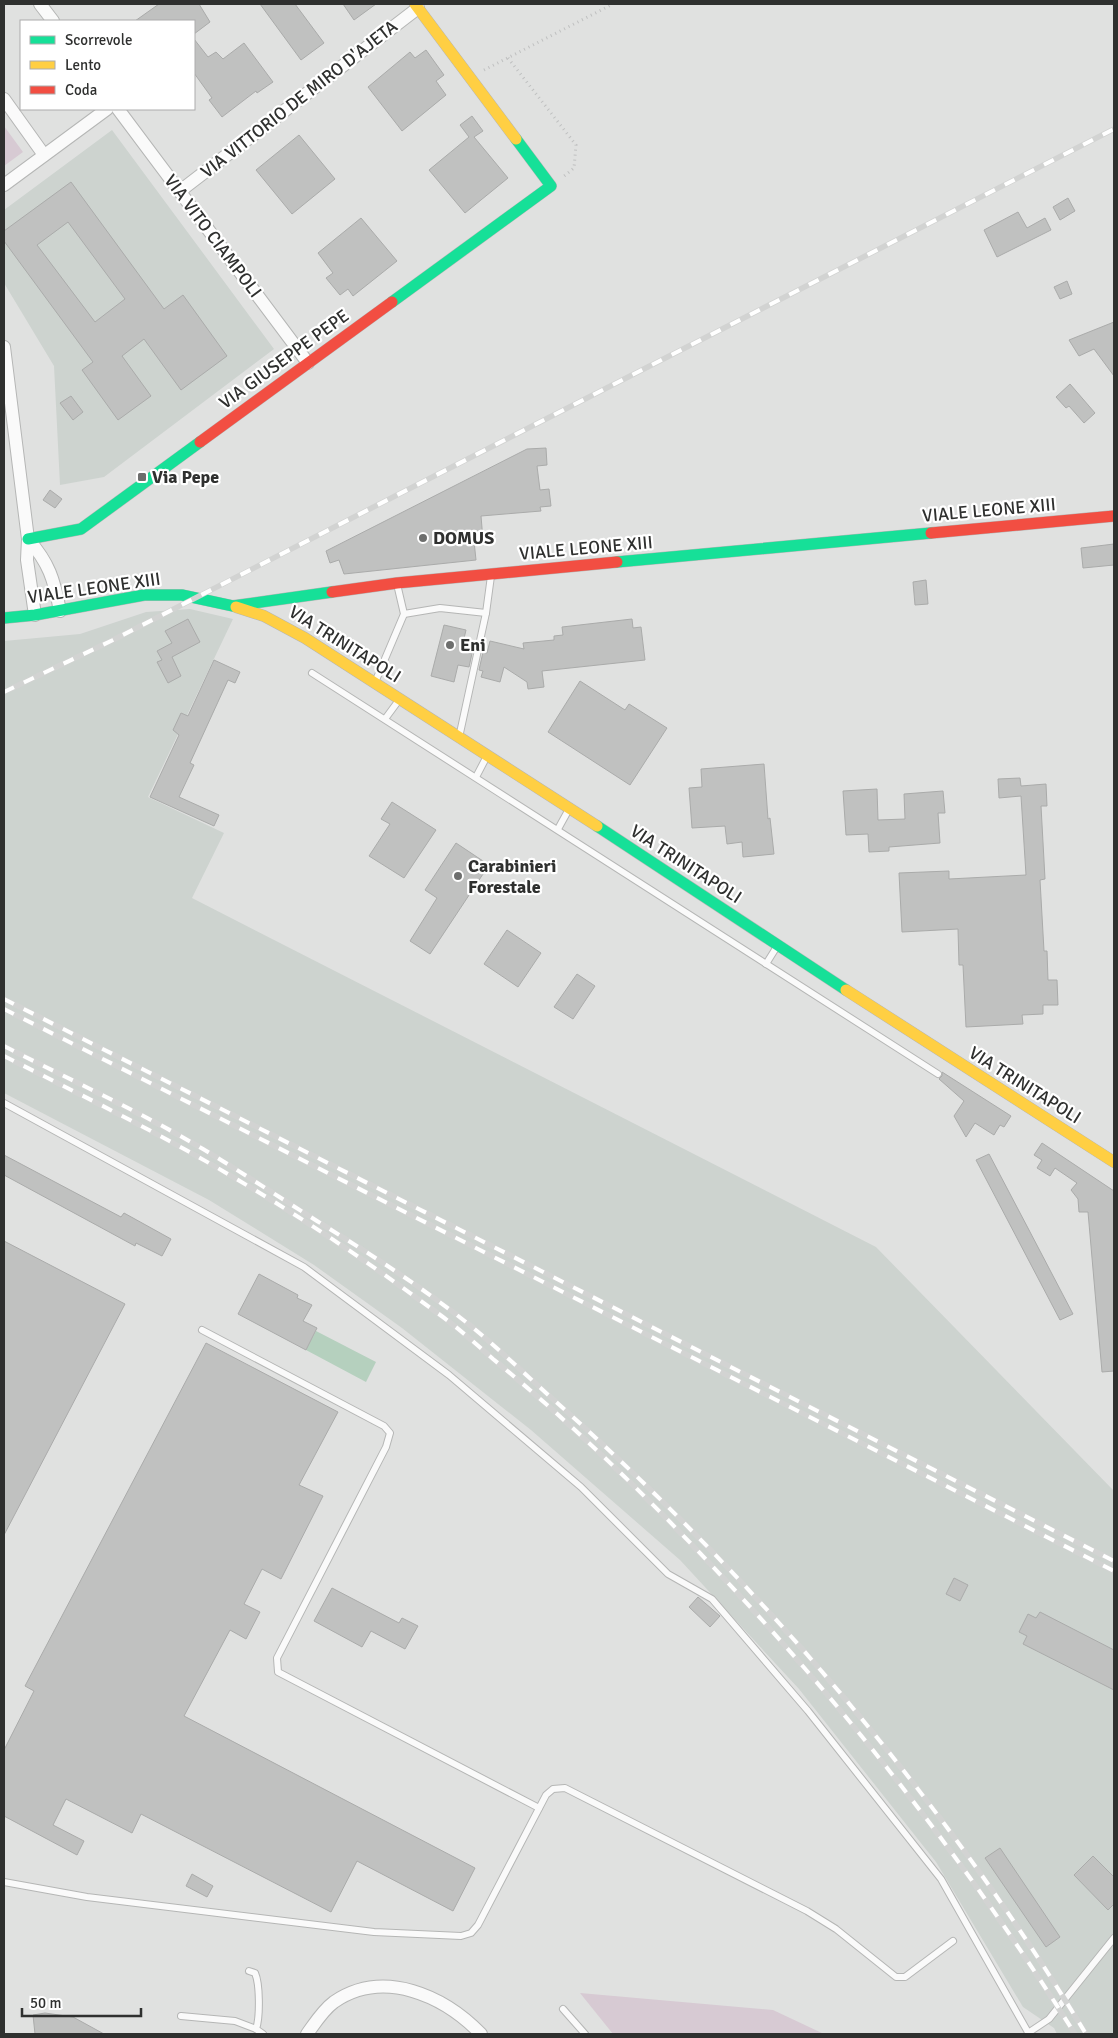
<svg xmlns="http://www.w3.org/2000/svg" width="1118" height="2038" viewBox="0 0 1118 2038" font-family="Signika,sans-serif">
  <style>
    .built { fill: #cdd3cf }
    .green { fill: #d7cad3 }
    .water { fill: #b5d0be }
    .building { fill: #c0c1c0; stroke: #aaabaa; fill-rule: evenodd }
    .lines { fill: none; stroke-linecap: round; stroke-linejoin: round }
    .lane-casing { stroke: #b5b6b5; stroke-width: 8 }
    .street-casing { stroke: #b5b6b5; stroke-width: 14 }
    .fast-casing { stroke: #b5b6b5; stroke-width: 12 }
    .slow-casing { stroke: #b5b6b5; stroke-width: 12 }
    .jam-casing { stroke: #b5b6b5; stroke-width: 12 }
    .path { stroke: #bfc0c0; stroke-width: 3; stroke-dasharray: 1 4; stroke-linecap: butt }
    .lane { stroke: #fafafa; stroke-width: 6 }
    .street { stroke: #fafafa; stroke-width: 12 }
    .fast { stroke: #16e098; stroke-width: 11 }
    .slow { stroke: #ffcf43; stroke-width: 11 }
    .jam { stroke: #f24e42; stroke-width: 11 }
    .rail-casing { stroke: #d2d3d2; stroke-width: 5.5 }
    .rail { stroke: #fff; stroke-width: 4; stroke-dasharray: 11; stroke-linecap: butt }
    .poi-dot { fill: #6d6e6d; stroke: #fff; stroke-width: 2 }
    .labels { text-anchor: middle; stroke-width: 4.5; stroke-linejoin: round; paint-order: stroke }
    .street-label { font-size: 18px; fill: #2f302f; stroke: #fff }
    .poi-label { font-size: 18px; font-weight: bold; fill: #2f302f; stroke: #fff; text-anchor: start }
  </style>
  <rect width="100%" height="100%" fill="#e0e1e0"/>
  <!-- built -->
  <g class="built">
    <path d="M112,130l162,219 -170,128 -44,8 -6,-119 -50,-83v-73z"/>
    <path d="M190,609l43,10 -85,178 76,36 -32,65 684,349 238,244v543h-57l-3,-6 -31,-21 -87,-145 -137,-173 -119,-129 -149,-130 -129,-102 -88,-63 -105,-65 -205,-107v-452l76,-7 66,-22z"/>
  </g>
  <!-- green -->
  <g class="green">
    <path d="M4,126l19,26 -19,14z"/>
    <path d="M580,1993l193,17 51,24h-211z"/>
  </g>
  <!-- water -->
  <path class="water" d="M316,1331l60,31 -10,20 -60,-32z"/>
  <!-- building -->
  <g class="building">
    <path d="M159,4h40l11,18 -16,12v-13h-59z"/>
    <path d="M260,4h35l29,39 -23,17z"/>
    <path d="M343,4h33l-22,16z"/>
    <path d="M194,39l14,18 8,-5 7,7 21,-16 29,39 -16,11 -1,-2 -34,26 -13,-17 3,-2 -18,-25z"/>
    <path d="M426,50l18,25 -8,6 10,14 -44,36 -34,-44 42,-35 5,6z"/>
    <path d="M472,116l11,15 -9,6 34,41 -43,35 -36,-43 40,-33 -9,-12z"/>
    <path d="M299,135l36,44 -43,35 -36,-44z"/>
    <path d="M71,182l93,127 19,-14 44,61 -46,34 -37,-51 -22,17 29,40 -33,24 -36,-50 11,-8 -89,-121v-10zM68,222l57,77 -30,23 -58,-77z"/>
    <path d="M1068,198l7,13 -15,9 -7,-13z"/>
    <path d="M1018,212l9,16 18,-10 6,12 -54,27 -13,-27z"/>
    <path d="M361,218l36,43 -44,35 -5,-7 -8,6 -14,-17 7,-5 -15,-20z"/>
    <path d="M1067,281l5,13 -12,5 -6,-12z"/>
    <path d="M1114,322v54l-20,-27 -15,7 -10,-16z"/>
    <path d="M1070,384l25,29 -11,10 -15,-17 -3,2 -10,-11z"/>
    <path d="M71,396l12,16 -10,8 -13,-17z"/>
    <path d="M546,448l1,17 -10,1 3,24 9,-1 2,17 -11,1 1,4 -60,5 2,24 -9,1 2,19 -132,14 -5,-14 -9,3 -4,-12 201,-102z"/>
    <path d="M50,490l12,9 -7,9 -12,-8z"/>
    <path d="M1114,544v21l-31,3 -2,-20z"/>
    <path d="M926,580l2,24 -13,1 -2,-23z"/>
    <path d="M188,619l12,23 -28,15 9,19 -13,7 -11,-21 5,-2 -5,-9 15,-8 -7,-12z"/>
    <path d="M632,619l1,9 8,-1 4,33 -103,11 2,16 -16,2 -1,-7 -23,-15 -4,15 -19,-5 2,-6 -4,-1 4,-18 4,1 3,-12 34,8 -1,-6 31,-3v-4l9,-1 -1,-8z"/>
    <path d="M444,625l22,5 -4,17 11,2 -4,18 -11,-2 -4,17 -23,-6z"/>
    <path d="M214,660l26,12 -5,11 -7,-3 -38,83 4,2 -15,32 40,18 -5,11 -64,-29 29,-62 -6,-5 8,-17 7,3z"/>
    <path d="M580,681l45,29 4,-6 38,24 -37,57 -82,-53z"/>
    <path d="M764,764l4,55 2,-1 4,36 -31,3 -1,-15 -15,2 -2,-18 -33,2 -3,-40 13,-1 -1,-18z"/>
    <path d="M1020,778l1,8 25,-2 1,22h-6l4,73 -5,1 4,71h3l1,29h9l1,25h-15v9l-21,1 1,9 -57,3 -3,-62h-4l-1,-36 -56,3 -3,-59 50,-2v8l77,-4 -5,-79 -22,2 -1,-19z"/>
    <path d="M877,789l1,31 27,-1 -1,-25 39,-3 2,22h-7l2,30 -51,4v4l-20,1 -1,-18 -22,1 -3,-44z"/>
    <path d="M392,802l44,28 -32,48 -35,-22 21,-32 -9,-5z"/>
    <path d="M456,843l33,22 -59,89 -20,-13 27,-43 -12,-8z"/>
    <path d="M507,930l34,23 -23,34 -34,-23z"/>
    <path d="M577,974l18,12 -22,33 -19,-12z"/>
    <path d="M942,1072l69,44 -7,11 -4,-2 -6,10 -19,-12 -9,14 -12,-21 10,-15 -25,-22 3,-3z"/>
    <path d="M1042,1143l72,48v180l-12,1 -14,-160h-9l-1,-13 -7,-9 6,-7 -22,-15 -5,8 -13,-8 5,-8 -8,-5z"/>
    <path d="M989,1154l40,76 44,84 -13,6 -84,-160z"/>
    <path d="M4,1155l117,62 3,-4 47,26 -9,17 -26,-13 -1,3 -131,-71z"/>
    <path d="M4,1241l121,63 -121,231z"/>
    <path d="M259,1274l39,21 -1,3 15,7 -9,16 14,7 -11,22 -68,-36z"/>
    <path d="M206,1343l132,69 -39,73 24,11 -42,83 -19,-10 -18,35 16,8 -14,27 -16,-9 -46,86 291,152 -22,43 -96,-50 -26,51 -190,-98 -9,19 -66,-34 -13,26 31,16 -7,14 -73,-39v-66l30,-59 -9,-5z"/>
    <path d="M954,1578l14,7 -8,16 -14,-7z"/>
    <path d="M332,1588l67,35 3,-5 16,8 -13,23 -34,-18 -9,16 -48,-26z"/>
    <path d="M698,1597l22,19 -10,11 -21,-20z"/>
    <path d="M1040,1612l74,38v40l-91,-46 4,-8 -8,-4 9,-18 8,4z"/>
    <path d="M1000,1848l60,89 -14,10 -61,-89z"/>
    <path d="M1093,1856l21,21v27l-6,6 -34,-35z"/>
    <path d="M192,1874l21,12 -6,11 -21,-11z"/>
    <path d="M45,2013l28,4 31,17h-69l-2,-19z"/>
  </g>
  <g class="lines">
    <!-- lane casing -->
    <g class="lane-casing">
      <g id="lane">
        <path d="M404,614l36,-6 46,5"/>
        <path d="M312,673l626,401"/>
        <path d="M376,680l28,-66 -7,-30"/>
        <path d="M385,719l14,-19"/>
        <path d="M460,733l26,-120 5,-37"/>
        <path d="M476,777l11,-21"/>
        <path d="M558,829l11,-20"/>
        <path d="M766,964l10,-16"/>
        <path d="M4,1103l300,164 145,108 132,112 87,87 44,25 96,112 133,168 88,155"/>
        <path d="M202,1330l182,96 6,7 -4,14 -109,211 1,14 261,136"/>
        <path d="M4,1882l83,15 287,35 87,4 10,-3 7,-8 68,-130 7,-6 12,-1 242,123 29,18 60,48h9l48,-36"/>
        <path d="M249,1971l6,2c5,11 5,45 1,56l7,5"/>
        <path d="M563,2009l22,25"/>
        <path d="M181,2016l54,5 21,8"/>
        <path d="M1028,2033l21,-14 65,-81"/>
      </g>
    </g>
    <!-- street casing -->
    <g class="street-casing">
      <g id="street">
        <path d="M40,4l13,17"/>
        <path d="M4,99l40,56"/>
        <path d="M118,109l190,254"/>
        <path d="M4,185l103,-76"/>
        <path d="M180,191l238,-183"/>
        <path d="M4,347l24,192 -1,21 8,55"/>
        <path d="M28,539c21,24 26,40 32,72"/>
        <path d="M307,2034c8,-11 16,-24 27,-32 50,-34 110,-6 147,32"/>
      </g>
    </g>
    <!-- fast casing -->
    <g class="fast-casing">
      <g id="fast">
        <path d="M392,302l159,-116 -35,-47"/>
        <path d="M28,539l53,-10 119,-87"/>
        <path d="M617,562l314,-29"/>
        <path d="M4,618l31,-3 109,-20h38l51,11 99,-14"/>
        <path d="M597,826l249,164"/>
      </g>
    </g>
    <!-- slow casing -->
    <g class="slow-casing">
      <g id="slow">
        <path d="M415,4l101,135"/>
        <path d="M236,607l28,9 41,22 292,188"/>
        <path d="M846,990l268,172"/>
      </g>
    </g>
    <!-- jam casing -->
    <g class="jam-casing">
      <g id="jam">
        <path d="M200,442l192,-140"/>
        <path d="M931,533l183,-17"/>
        <path d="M332,592l65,-9 220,-21"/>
      </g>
    </g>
    <!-- path -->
    <g class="path">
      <path d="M508,58l68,87 -2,23 -11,9"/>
      <path d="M484,70l129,-66"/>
    </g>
    <!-- lane -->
    <use href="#lane" class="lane"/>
    <!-- street -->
    <use href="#street" class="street"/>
    <!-- fast -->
    <use href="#fast" class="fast"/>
    <!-- slow -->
    <use href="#slow" class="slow"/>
    <!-- jam -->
    <use href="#jam" class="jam"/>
    <!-- rail casing -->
    <g class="rail-casing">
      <g id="rail">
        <path d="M4,692l109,-52 1001,-511"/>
        <path d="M4,999l1110,562"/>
        <path d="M4,1009l1110,562"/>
        <path d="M4,1046c66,34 135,65 199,103 38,23 76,48 114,72 53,33 105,66 154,105 29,24 56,50 84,75 205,182 389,398 531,633"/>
        <path d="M4,1056c77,39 155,77 229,121 70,41 138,87 203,135 20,14 39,31 57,47 61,50 119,104 174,160 157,160 289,326 408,515"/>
      </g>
    </g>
    <!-- rail -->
    <use href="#rail" class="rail"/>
  </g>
  <!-- markers -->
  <g class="poi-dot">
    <rect x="137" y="472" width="10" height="10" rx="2.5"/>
    <circle cx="423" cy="538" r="5"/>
    <circle cx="450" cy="645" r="5"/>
    <circle cx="458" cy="876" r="5"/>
  </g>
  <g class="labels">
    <!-- street labels -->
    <g class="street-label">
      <text transform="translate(299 99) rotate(-38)" y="6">VIA VITTORIO DE MIRO D'AJETA</text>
      <text transform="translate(213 236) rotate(53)" y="6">VIA VITO CIAMPOLI</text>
      <text transform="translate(284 359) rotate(-36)" y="6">VIA GIUSEPPE PEPE</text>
      <text transform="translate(989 510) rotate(-5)" y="6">VIALE LEONE XIII</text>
      <text transform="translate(586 548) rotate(-5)" y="6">VIALE LEONE XIII</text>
      <text transform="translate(94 588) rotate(-8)" y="6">VIALE LEONE XIII</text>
      <text transform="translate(345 644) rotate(32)" y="6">VIA TRINITAPOLI</text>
      <text transform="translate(686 864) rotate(33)" y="6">VIA TRINITAPOLI</text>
      <text transform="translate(1025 1085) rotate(32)" y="6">VIA TRINITAPOLI</text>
    </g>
    <!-- poi labels -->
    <g class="poi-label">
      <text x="152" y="483">Via Pepe</text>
      <text x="433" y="544">DOMUS</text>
      <text x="460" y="651">Eni</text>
      <text x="468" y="872">Carabinieri<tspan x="468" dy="21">Forestale</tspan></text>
    </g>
  </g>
  <!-- border -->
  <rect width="1118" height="2038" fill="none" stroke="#2f302f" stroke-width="10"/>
  <!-- legend -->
  <rect x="20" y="20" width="175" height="90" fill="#ffffff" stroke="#acacac"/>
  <rect x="30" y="36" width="25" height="8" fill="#16e098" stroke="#acacac"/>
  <text x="65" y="45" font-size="15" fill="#2f302f">Scorrevole</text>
  <rect x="30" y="61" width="25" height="8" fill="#ffcf43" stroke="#acacac"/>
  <text x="65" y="70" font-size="15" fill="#2f302f">Lento</text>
  <rect x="30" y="86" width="25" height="8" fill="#f24e42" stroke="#acacac"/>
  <text x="65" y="95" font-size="15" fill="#2f302f">Coda</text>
  <!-- scale -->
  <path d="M22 2008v8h119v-8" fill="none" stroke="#2f302f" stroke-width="2.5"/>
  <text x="30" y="2008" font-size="15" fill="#2f302f" stroke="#ffffff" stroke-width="4" paint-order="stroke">50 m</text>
</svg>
